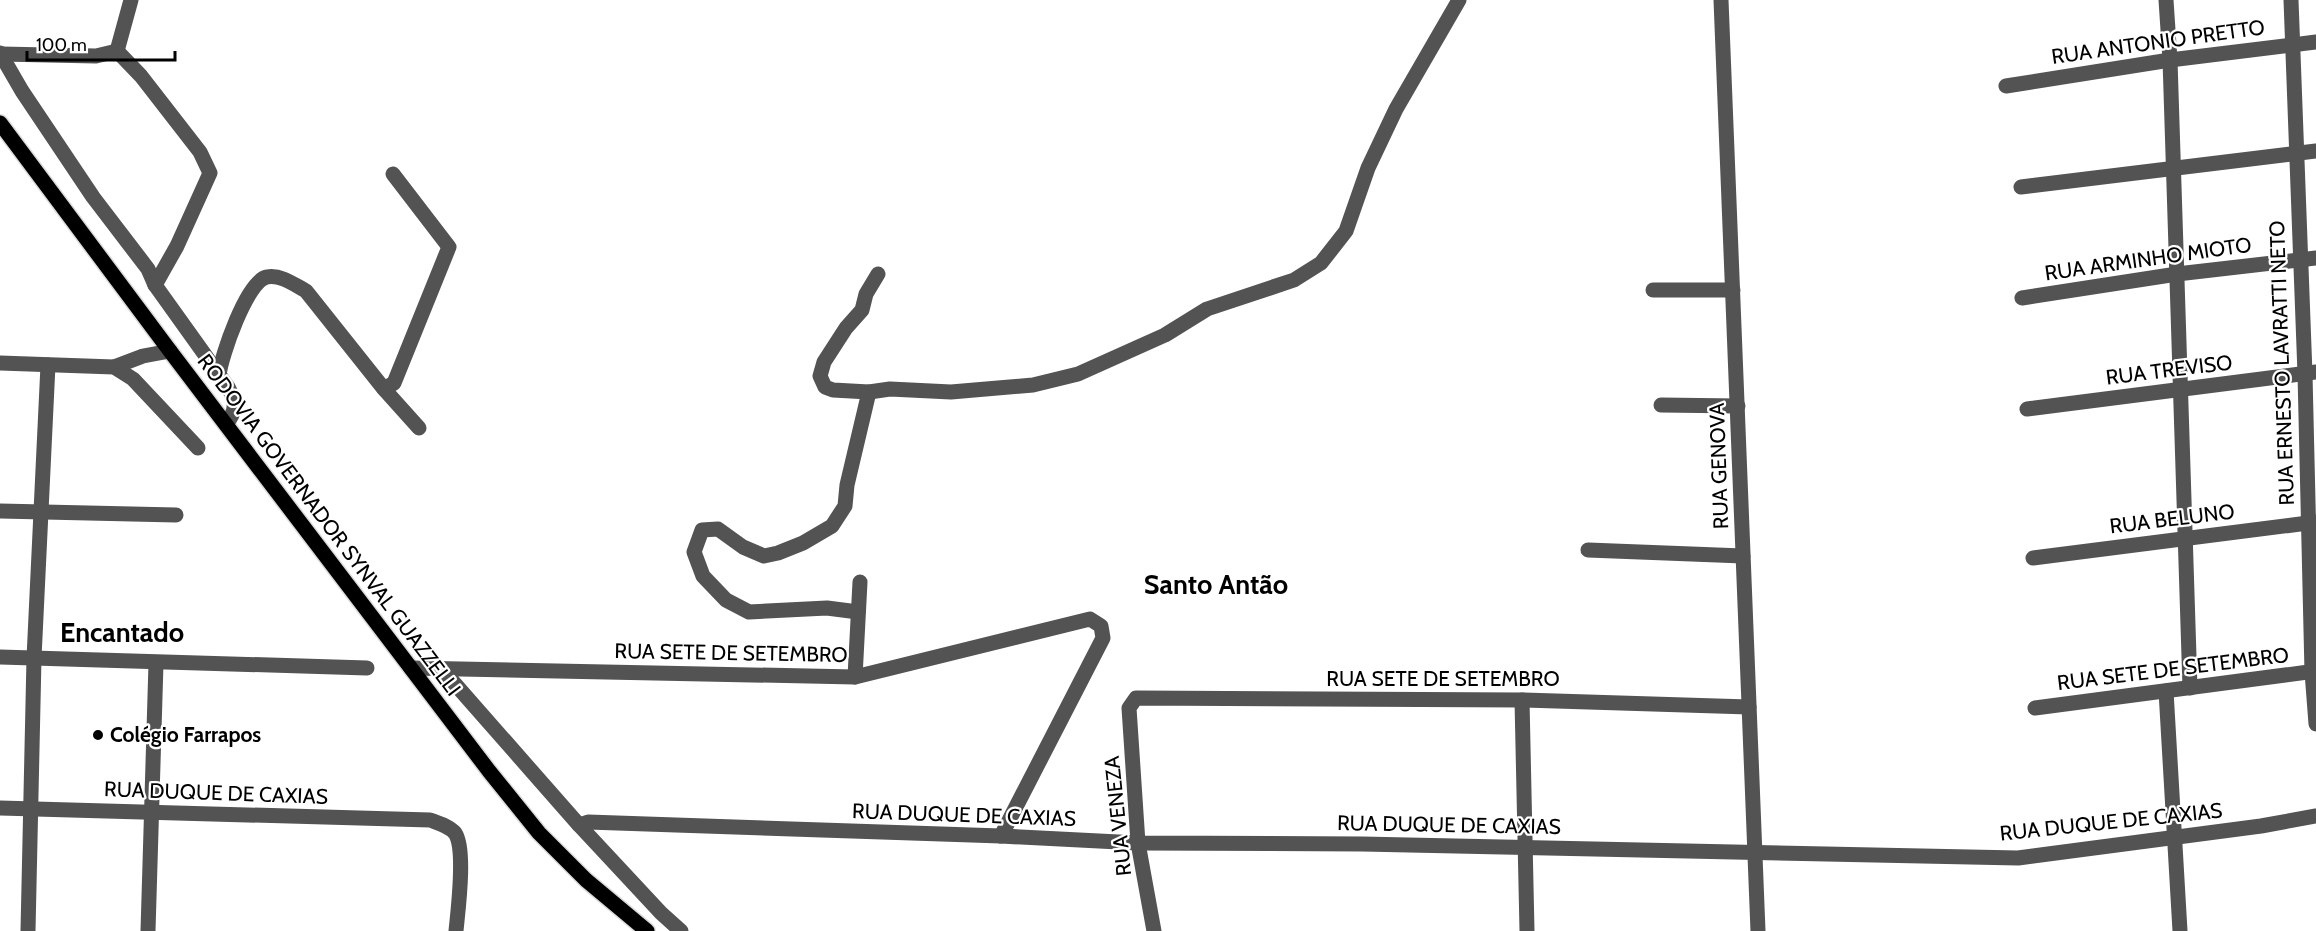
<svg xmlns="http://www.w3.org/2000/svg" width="2316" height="931" viewBox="0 0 2316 931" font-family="Cabin,sans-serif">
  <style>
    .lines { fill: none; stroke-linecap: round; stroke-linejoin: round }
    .major-casing { stroke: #dbdbdb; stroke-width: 18 }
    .minor { stroke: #535353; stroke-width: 15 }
    .major { stroke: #000; stroke-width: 15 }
    .poi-dot { fill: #000; stroke: #fff; stroke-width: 2 }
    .labels { text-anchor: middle; stroke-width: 4.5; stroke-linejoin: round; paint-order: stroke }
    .street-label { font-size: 21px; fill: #000; stroke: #fff }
    .poi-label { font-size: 21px; font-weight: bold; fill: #000; stroke: #fff; text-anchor: start }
    .district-label { font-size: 27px; font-weight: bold; fill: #000; stroke: #fff }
  </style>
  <rect width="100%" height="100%" fill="#fff"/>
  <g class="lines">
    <!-- major casing -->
    <g class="major-casing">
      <path id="major" d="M0,123l170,228 319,420 50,62 47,47 61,51"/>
    </g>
    <!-- minor -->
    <g class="minor">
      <path d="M1721,0l37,931"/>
      <path d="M2166,0l4,60 20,628"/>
      <path d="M2291,0l14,374 7,298 4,52"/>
      <path d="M117,51l14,-51"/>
      <path d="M0,53l22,38 71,106 55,72 7,16 73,102c8,15 9,24 -2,37"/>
      <path d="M1,54l95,2 21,-5 24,25 59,76 10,21 -33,73 -22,39"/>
      <path d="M2006,86l164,-26 146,-18"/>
      <path d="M2021,187l295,-36"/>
      <path d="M878,274l-12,20 -4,16 -16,18 -22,34 -4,14 5,11 8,3 36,2 21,-3 61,3 82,-7 45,-11 87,-39 42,-26 87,-29 27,-17 25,-32 22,-63 28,-59 63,-109"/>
      <path d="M1653,290h80"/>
      <path d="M2022,298l155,-24 139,-16"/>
      <path d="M0,363l114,4 19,12 65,69"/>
      <path d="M114,367l29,-11 27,-5"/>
      <path d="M219,375c2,-18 28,-95 48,-98 13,-3 28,8 39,14l78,98 35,39"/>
      <path d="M384,389l10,-6 55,-136 -56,-73"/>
      <path d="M1661,405l77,1"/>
      <path d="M2027,409l289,-37"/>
      <path d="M0,511l176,4"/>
      <path d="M1588,550l155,6"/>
      <path d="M2033,558l283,-36"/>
      <path d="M858,612l-31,-4 -78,4 -23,-12 -23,-24 -9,-24 8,-22 16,-1 25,18 21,9 14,-3 25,-10 29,-17 13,-20 2,-21 22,-93"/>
      <path d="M0,657l367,11"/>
      <path d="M411,668l444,9 235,-58 11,7 2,12 -102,198"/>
      <path d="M441,668l138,157 82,88 20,18"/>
      <path d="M855,677l5,-95"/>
      <path d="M2166,691l14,240"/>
      <path d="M1522,700l5,231"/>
      <path d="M2035,708l281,-37"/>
      <path d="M0,808l430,12c8,3 19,6 25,13 11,16 3,77 1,98"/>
      <path d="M579,825l9,-3 413,14 137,7 224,1 656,14 243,-32 55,-10"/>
      <path d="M28,931l6,-273 14,-293"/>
      <path d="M148,931l8,-268"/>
      <path d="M1154,931l-16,-88 -9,-135 7,-10 386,2 227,7"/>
    </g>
    <!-- major -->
    <use href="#major" class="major"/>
  </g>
  <!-- markers -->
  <circle class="poi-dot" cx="98" cy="735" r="6"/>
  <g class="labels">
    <!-- street labels -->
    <g class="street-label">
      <text transform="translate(2158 42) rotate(-8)" y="7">RUA ANTONIO PRETTO</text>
      <text transform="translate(2148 259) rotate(-8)" y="7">RUA ARMINHO MIOTO</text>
      <text transform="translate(2282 363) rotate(-92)" y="7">RUA ERNESTO LAVRATTI NETO</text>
      <text transform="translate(2169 370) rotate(-7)" y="7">RUA TREVISO</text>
      <text transform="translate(1719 466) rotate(-92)" y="7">RUA GENOVA</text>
      <text transform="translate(2172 519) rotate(-7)" y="7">RUA BELUNO</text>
      <text transform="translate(329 525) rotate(53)" y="7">RODOVIA GOVERNADOR SYNVAL GUAZZELLI</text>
      <text transform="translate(731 653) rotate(1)" y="7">RUA SETE DE SETEMBRO</text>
      <text transform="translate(2173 669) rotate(-7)" y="7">RUA SETE DE SETEMBRO</text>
      <text x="1443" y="686">RUA SETE DE SETEMBRO</text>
      <text transform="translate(216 793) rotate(2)" y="7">RUA DUQUE DE CAXIAS</text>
      <text transform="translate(964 815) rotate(2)" y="7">RUA DUQUE DE CAXIAS</text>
      <text transform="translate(1118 816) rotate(-96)" y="7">RUA VENEZA</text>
      <text transform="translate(2111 822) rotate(-6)" y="7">RUA DUQUE DE CAXIAS</text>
      <text transform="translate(1449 825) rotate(1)" y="7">RUA DUQUE DE CAXIAS</text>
    </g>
    <!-- poi labels -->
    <g class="poi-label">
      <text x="110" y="742">Colégio Farrapos</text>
    </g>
    <!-- district labels -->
    <g class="district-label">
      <text x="1216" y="594">Santo Antão</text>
      <text x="122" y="642">Encantado</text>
    </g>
  </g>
  <!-- scale -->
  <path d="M27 51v9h148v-9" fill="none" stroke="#000000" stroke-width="3"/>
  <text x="36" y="51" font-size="18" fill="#000000" stroke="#ffffff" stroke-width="4.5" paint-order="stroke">100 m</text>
</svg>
